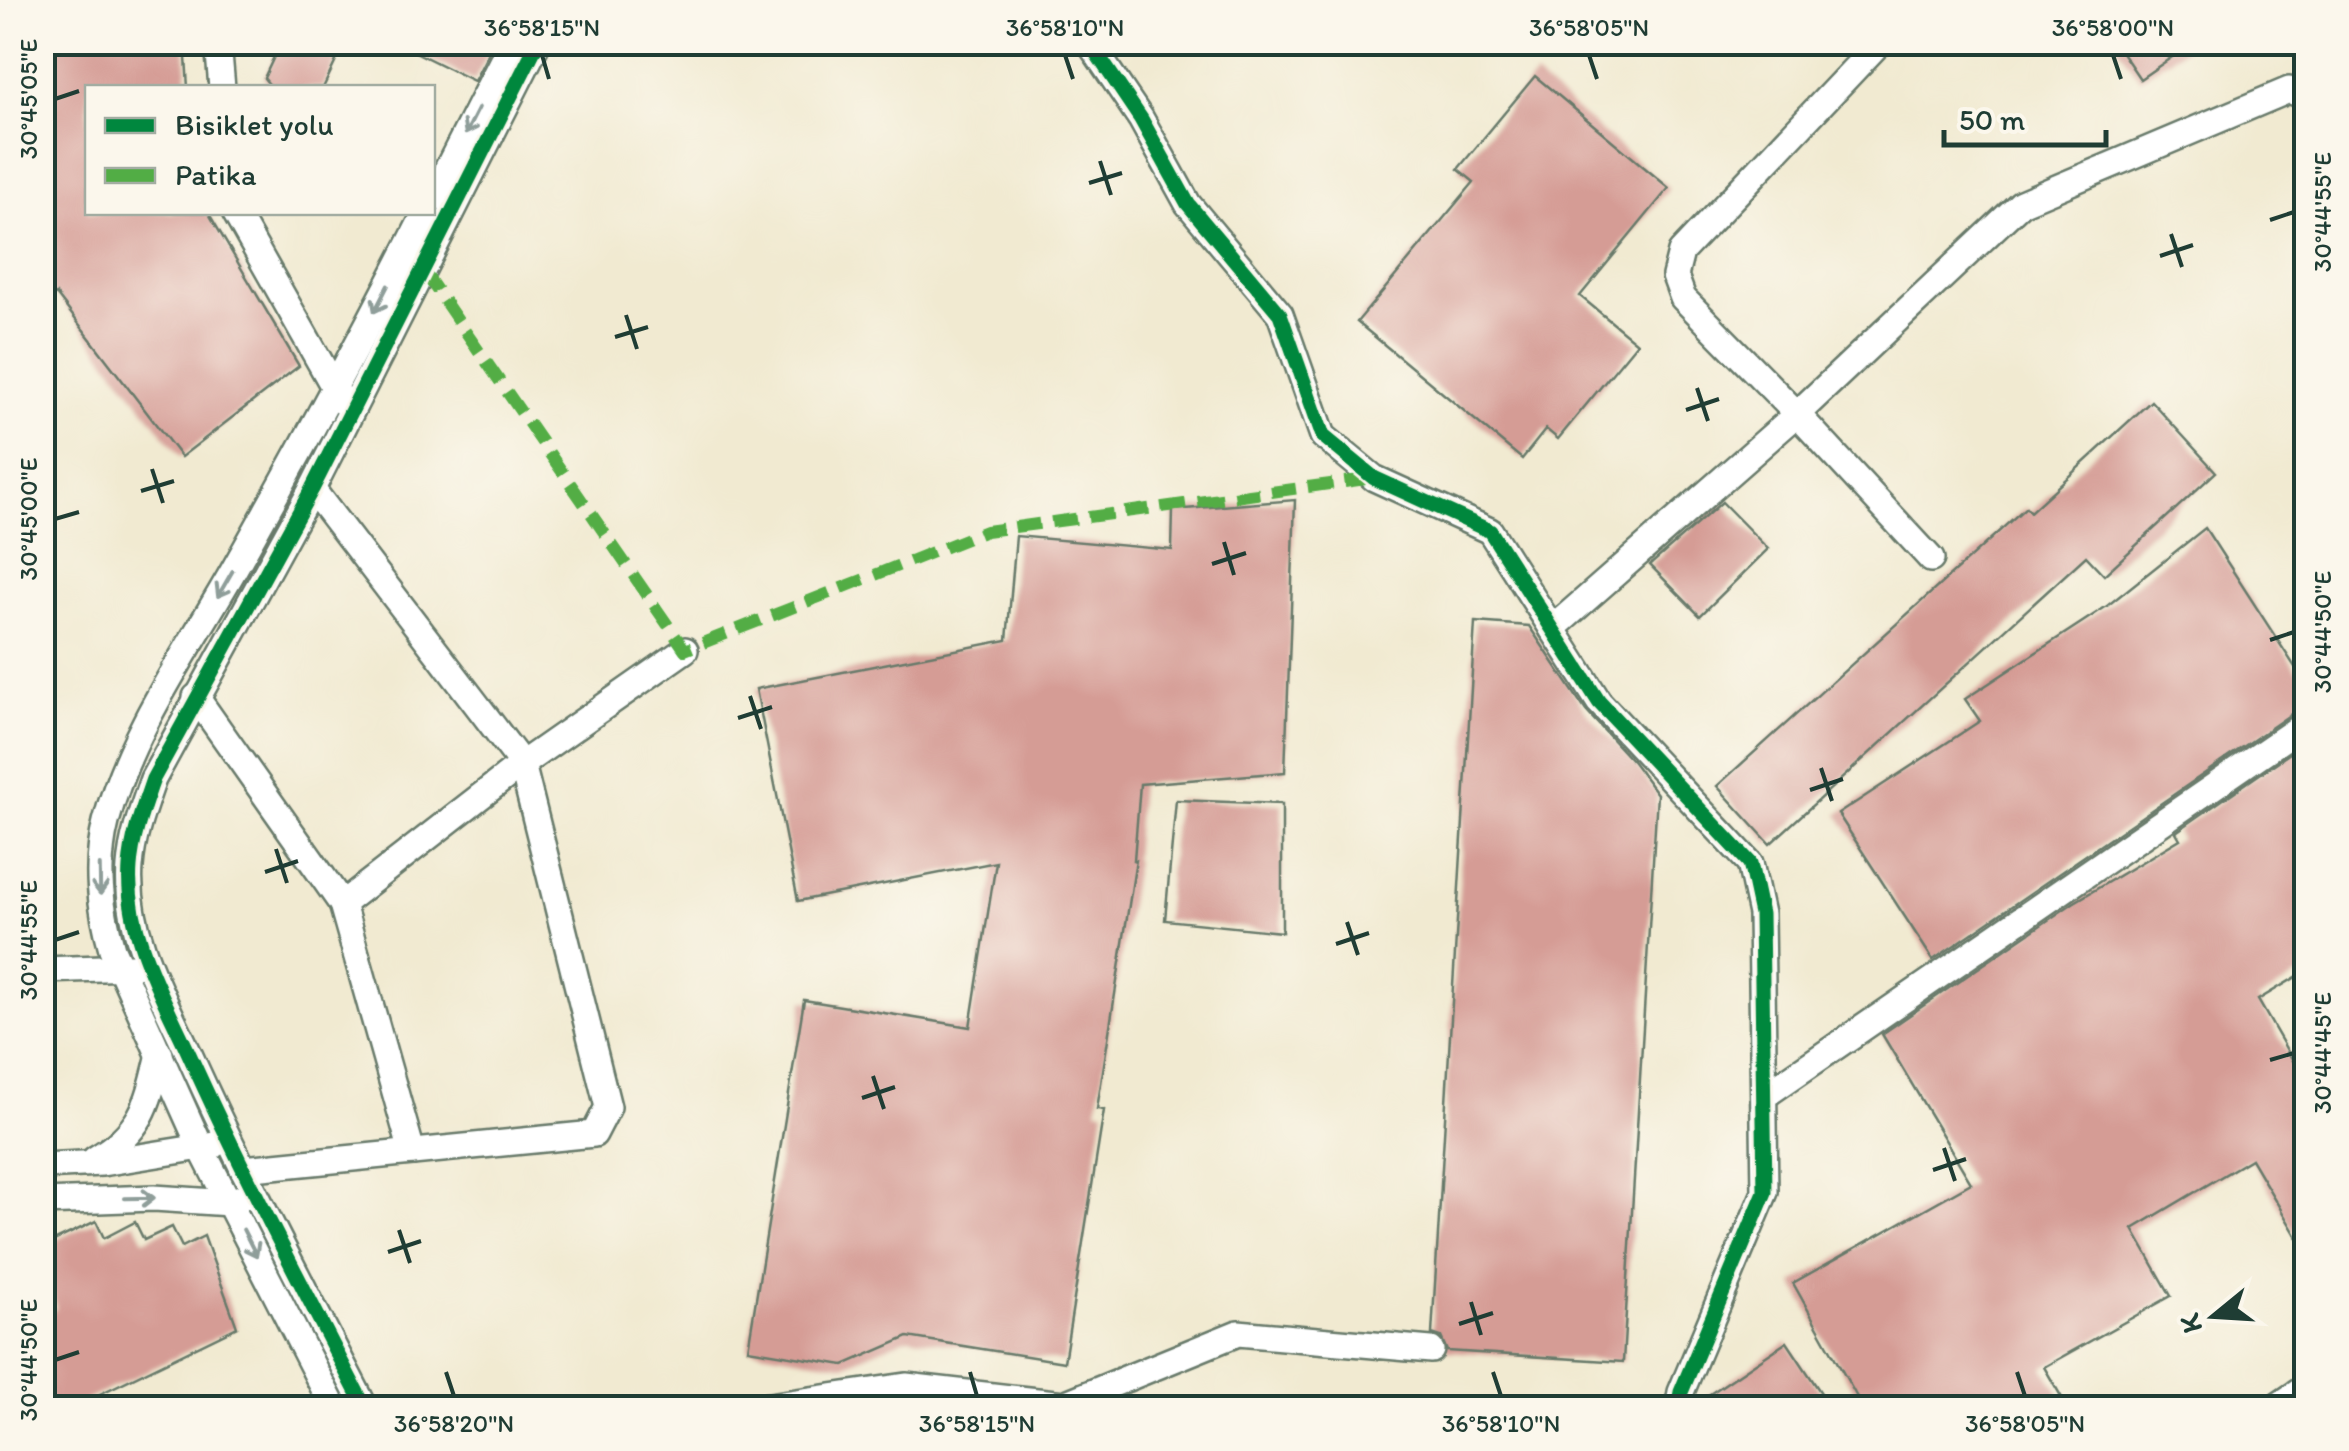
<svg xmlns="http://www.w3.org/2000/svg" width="2349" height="1451" viewBox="0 0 2349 1451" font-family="Itim,sans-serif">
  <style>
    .building { fill: #d59c95 }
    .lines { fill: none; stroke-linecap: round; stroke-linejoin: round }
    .minor-casing { stroke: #687a6b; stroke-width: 30 }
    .minor { stroke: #fff; stroke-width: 25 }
    .quiet { stroke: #52ad45; stroke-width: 12; stroke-dasharray: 25 12; stroke-linecap: butt }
    .cycleway-casing { stroke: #fbf7ec; stroke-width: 21 }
    .cycleway { stroke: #00873e; stroke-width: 15 }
    .oneway { stroke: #8f9e9a }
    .ticks { fill: none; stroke: #1f3d34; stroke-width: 4 }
    .neatline { fill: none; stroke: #1f3d34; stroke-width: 4 }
    .ticks-label { font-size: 25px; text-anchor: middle; fill: #1f3d34 }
  </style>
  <rect width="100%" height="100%" fill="#fbf7ec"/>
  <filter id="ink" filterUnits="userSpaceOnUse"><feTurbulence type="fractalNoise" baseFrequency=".01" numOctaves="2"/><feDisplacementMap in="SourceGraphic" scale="20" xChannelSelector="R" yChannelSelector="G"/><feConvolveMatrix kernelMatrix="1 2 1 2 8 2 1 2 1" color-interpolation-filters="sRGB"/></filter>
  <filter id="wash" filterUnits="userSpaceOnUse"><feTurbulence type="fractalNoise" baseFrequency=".0048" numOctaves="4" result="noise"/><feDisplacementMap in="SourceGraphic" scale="40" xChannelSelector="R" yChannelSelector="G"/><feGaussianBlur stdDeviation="2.25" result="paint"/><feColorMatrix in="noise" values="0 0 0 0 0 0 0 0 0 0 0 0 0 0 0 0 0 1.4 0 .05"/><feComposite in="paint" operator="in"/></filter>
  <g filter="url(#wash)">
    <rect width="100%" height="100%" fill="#f1ead1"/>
    <g id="blocks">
      <!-- building -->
      <g class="building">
        <path d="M42,42h143l3,46h-100v124h120l91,154 -118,91 -125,-163 -7,4 -7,-9z"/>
        <path d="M281,42h64l-22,46h-51l-8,-10z"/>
        <path d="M395,42h99l-20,39z"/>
        <path d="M2115,42h79l-54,37z"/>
        <path d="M1535,76l134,112 -89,108 57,47 -79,96 -12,-10 -24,30 -165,-137 117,-140 -16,-13z"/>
        <path d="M2151,401l65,71 -112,103 -18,-19 -316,288 -53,-58 309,-279 4,5z"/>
        <path d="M1295,500l-10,272 -145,12 -6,76h2l-39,249 7,1 -40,252 -156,-25 -64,28 -96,-16 56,-349 166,27 26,-165 -198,39 -42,-212 251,-49 9,-104 156,14 1,-40z"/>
        <path d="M1722,502l46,47 -68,67 -50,-51z"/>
        <path d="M2205,528l101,156v23l-9,3 -364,250 -95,-146 142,-93 -15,-22 142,-93z"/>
        <path d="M1475,622l54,4 57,85 47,51 24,32 -34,568 -176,-11 -6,-14 -9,-3z"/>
        <path d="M2306,742v229l-48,29 48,83v169l-55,-93 -118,70 38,67 -127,71 24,41h-205l-70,-125 178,-100 -89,-149 191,-131 107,-64 -4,-7z"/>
        <path d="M1176,800l106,4v128l-117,-12z"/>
        <path d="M96,1221l8,17 31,-16 9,18 28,-13 10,20 22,-11 33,91 -166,81h-29v-93l14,-6 -13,-63z"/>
        <path d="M1787,1342l44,66h-137l1,-4z"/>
      </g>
    </g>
  </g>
  <g filter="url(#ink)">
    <use href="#blocks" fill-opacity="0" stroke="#687a6b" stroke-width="2.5"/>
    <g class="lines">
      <!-- minor casing -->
      <g class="minor-casing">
        <g id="minor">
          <path d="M218,42l4,46"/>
          <path d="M1089,42l52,77 47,85 92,110 43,122 51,42 116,53 109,171 151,161 11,51 4,278 -84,200 -3,16"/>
          <path d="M1880,42l-199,210 -6,24 8,22 114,116 134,145"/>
          <path d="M432,199l80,-157"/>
          <path d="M235,212l107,189"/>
          <path d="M1552,629l245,-215 224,-211 268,-113 17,7"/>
          <path d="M196,697l146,207 180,-140 163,-114"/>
          <path d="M342,904l70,248"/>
          <path d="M42,970l90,-3"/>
          <path d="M1764,1096l542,-373"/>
          <path d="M95,1159c48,-28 53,-55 65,-105"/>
          <path d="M42,1166l60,-3 112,-18"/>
          <path d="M243,1169l351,-35 14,-27 -86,-343 -210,-275"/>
          <path d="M42,1202l112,-4 76,5 11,-5"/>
          <path d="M334,1408l-132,-258 -90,-201c-12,-42 -17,-83 -6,-127 23,-89 81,-170 126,-249 67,-119 132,-239 194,-361"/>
          <path d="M365,1408c-60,-117 -122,-234 -176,-354 -26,-57 -64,-122 -59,-187 2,-30 13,-59 23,-88l159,-290 226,-447"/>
          <path d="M755,1408l151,-22 158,18 174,-71 193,17"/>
          <path d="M2275,1408l31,-21"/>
        </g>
      </g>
      <!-- minor -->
      <use href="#minor" class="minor"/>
      <!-- quiet -->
      <path class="quiet" d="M423,270l262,380 301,-119 388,-53"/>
      <!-- cycleway casing -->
      <g class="cycleway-casing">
        <g id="cycleway">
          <path d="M1089,42l52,77 47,85 92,110 43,122 51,42 116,53 109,171 151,161 11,51 4,278 -84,200 -3,16"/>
          <path d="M365,1408c-60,-117 -122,-234 -176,-354 -26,-57 -64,-122 -59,-187 2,-30 13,-59 23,-88l159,-290 226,-447"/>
        </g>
      </g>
      <!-- cycleway -->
      <use href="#cycleway" class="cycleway"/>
    </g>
    <!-- one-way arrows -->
    <defs><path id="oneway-shaft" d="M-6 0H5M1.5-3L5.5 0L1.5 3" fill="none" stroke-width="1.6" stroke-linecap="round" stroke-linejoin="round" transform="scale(2.5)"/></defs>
    <g class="oneway">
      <use href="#oneway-shaft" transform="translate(472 121) rotate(117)"/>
      <use href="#oneway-shaft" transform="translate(381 299) rotate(117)"/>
      <use href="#oneway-shaft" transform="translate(225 584) rotate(120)"/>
      <use href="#oneway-shaft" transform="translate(100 880) rotate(89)"/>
      <use href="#oneway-shaft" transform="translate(140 1198) rotate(-1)"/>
      <use href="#oneway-shaft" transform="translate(250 1243) rotate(63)"/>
    </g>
  </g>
  <!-- ticks -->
  <path class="ticks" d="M542,55l7,24M1065,55l8,24M1589,55l8,24M2113,55l8,24M55,99l24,-8M1100,161l11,34M1089,183l33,-10M2270,220l24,-8M2171,234l11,33M2160,256l33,-11M626,315l11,34M615,337l33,-10M1697,388l11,33M1686,410l33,-11M152,469l11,34M141,491l33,-10M55,519l24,-7M1224,542l10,33M1212,564l34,-11M2270,640l24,-8M750,696l11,33M738,718l34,-11M1821,768l11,33M1810,790l33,-11M276,849l11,34M265,872l33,-11M1347,922l11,33M55,940l24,-8M1336,944l33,-11M2270,1060l24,-7M873,1076l11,33M862,1098l33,-11M1944,1148l11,33M1933,1170l33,-11M399,1230l11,33M388,1252l33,-11M1471,1302l10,33M1459,1324l34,-11M55,1360l24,-8M446,1372l8,24M970,1372l7,24M1493,1372l8,24M2017,1372l8,24"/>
  <!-- margin -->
  <rect width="2349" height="1451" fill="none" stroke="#fbf7ec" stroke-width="110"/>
  <!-- legend -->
  <rect x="85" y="85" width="350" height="130" fill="#fbf7ec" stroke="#a3ada2" stroke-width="2.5"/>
  <rect x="105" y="118" width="50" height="15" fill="#00873e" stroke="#a3ada2" stroke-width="2.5"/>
  <text x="175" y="135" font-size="30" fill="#1f3d34">Bisiklet yolu</text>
  <rect x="105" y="168" width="50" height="15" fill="#52ad45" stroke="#a3ada2" stroke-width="2.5"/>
  <text x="175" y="185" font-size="30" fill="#1f3d34">Patika</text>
  <!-- north arrow -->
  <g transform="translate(2214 1316) rotate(252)" stroke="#fbf7ec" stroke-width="8" paint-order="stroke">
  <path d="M0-8L18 38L0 25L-18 38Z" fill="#1f3d34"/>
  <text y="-15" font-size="28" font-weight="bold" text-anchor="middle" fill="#1f3d34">K</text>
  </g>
  <!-- scale -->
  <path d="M1944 130v15h162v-15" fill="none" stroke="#1f3d34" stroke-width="5"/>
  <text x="1959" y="130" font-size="30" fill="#1f3d34" stroke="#fbf7ec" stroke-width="8" paint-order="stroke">50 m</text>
  <rect x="55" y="55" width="2239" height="1341" class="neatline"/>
  <g class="ticks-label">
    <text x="542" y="36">36°58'15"N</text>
    <text x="1065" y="36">36°58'10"N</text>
    <text x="1589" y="36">36°58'05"N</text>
    <text x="2113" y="36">36°58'00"N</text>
    <text transform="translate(28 99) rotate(-90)" y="9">30°45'05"E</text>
    <text transform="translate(2322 212) rotate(-90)" y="9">30°44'55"E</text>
    <text transform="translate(28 519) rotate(-90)" y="9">30°45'00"E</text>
    <text transform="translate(2322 632) rotate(-90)" y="9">30°44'50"E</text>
    <text transform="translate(28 940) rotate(-90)" y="9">30°44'55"E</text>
    <text transform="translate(2322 1053) rotate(-90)" y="9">30°44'45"E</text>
    <text transform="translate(28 1360) rotate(-90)" y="9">30°44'50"E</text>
    <text x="454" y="1432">36°58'20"N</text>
    <text x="977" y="1432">36°58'15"N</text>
    <text x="1501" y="1432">36°58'10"N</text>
    <text x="2025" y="1432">36°58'05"N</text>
  </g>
</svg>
